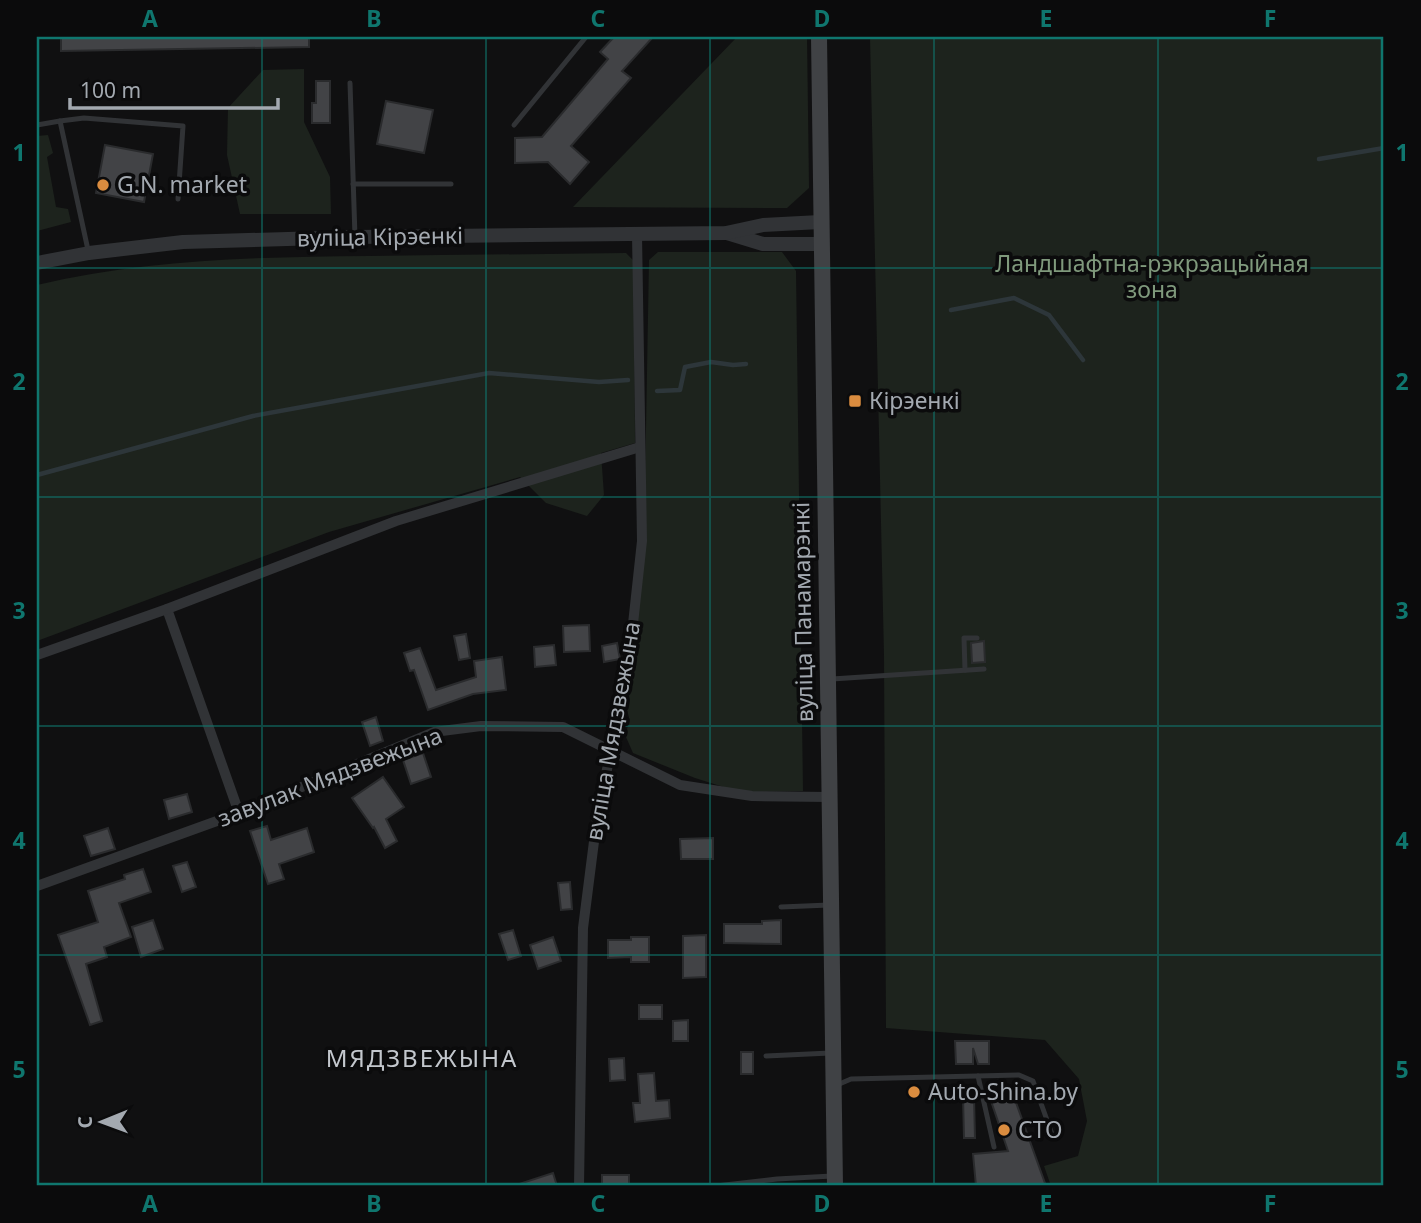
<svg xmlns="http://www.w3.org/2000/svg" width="1421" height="1223" viewBox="0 0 1421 1223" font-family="'Noto Sans',sans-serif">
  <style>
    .green { fill: #1d231d }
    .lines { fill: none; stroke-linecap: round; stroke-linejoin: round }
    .stream { stroke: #2d363a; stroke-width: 4.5 }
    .building { fill: #424346; stroke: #2a2b2d; stroke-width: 2 }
    .service { stroke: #313336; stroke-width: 5 }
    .minor { stroke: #313336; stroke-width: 10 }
    .tertiary { stroke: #313336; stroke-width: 14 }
    .secondary { stroke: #404245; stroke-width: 16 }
    .grid { fill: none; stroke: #0f766e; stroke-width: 2; stroke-opacity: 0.55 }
    .poi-dot { fill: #da8c3f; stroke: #0b0b0c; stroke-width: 2.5 }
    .labels { text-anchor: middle; stroke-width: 7; stroke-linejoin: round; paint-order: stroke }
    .poi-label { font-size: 23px; fill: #a3a9b0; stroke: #0b0b0c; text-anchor: start }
    .street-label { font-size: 23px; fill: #a3a9b0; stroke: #0b0b0c }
    .park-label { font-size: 23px; fill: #7f997c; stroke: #0b0b0c }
    .neighbourhood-label { font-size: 24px; letter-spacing: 2px; fill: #c3c7cd; stroke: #0b0b0c }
    .neatline { fill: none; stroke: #0f766e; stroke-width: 2.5 }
    .grid-label { font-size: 23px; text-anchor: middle; font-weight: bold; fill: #0f766e }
  </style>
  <rect width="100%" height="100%" fill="#101011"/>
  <!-- green -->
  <g class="green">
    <path d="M737,37h70l2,151 -22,20 -214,-1z"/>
    <path d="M870,37h514v1149h-333l-7,-20 34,-10 9,-35 -8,-42 -34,-39 -159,-12 -2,-373z"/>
    <path d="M304,69v53l26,55 1,37h-91l-13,-59 1,-47 35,-38z"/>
    <path d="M48,135l5,18 -6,4 9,50 12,2 3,13 -34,9v-95z"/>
    <path d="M658,252h124l14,19 7,520 -54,1 -19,-3 -35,-11 -62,-25 -7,-16 3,-20 -4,-13 19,-163 5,-281z"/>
    <path d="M626,253l8,8 1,182 -34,10 3,42 -17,21 -41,-13 -26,-26 -191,55 -292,109v-356c110,-26 221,-28 333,-29 85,-1 171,-2 256,-3z"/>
  </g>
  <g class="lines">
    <!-- stream -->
    <g class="stream">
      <path d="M1319,159l65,-11"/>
      <path d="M951,310l63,-12 35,17 34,45"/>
      <path d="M657,391l23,-1 5,-23 26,-5 22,3 13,-1"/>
      <path d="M37,475l216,-59 236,-43 110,9 29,-2"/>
    </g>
  </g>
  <!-- building -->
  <g class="building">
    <path d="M61,37h248v10l-248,4z"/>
    <path d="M614,37h39l-31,34 9,7 -60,68 18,16 -19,22 -22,-22 -33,1v-25l27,-1 66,-78 -8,-7z"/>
    <path d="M316,81h14v42h-18v-20h4z"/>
    <path d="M386,101l47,9 -9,43 -47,-9z"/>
    <path d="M105,145l48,9 -9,48 -48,-9z"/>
    <path d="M589,625l1,26 -26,1 -1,-26z"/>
    <path d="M466,634l4,24 -11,2 -5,-24z"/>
    <path d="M984,641l1,21 -13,1 -1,-20z"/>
    <path d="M617,643l3,16 -16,3 -2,-16z"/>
    <path d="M554,645l2,20 -21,2 -1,-20z"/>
    <path d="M420,648l16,42 40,-13 -2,-16 28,-4 4,33 -33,4 -45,16 -14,-40 -4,1 -6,-18z"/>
    <path d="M376,717l7,24 -13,5 -8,-24z"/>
    <path d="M423,753l8,24 -20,7 -8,-24z"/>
    <path d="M383,777l21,30 -18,12 11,22 -12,7 -11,-21 -1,1 -21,-30z"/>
    <path d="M187,794l5,18 -23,7 -5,-19z"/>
    <path d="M267,826l4,14 36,-12 7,24 -35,12 5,15 -16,5 -18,-53z"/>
    <path d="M108,828l7,21 -24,7 -7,-20z"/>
    <path d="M713,838v21h-32l-1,-20z"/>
    <path d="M187,862l9,25 -14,5 -9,-26z"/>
    <path d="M143,869l8,23 -32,11 12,34 -27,10 3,10 -21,7 16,57 -12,4 -32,-90 40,-13 -10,-31 37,-12 -1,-4z"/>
    <path d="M570,882l2,27 -11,1 -3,-27z"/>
    <path d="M153,920l10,29 -22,8 -9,-30z"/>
    <path d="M781,920v24l-57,-1v-19h38v-3z"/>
    <path d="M513,930l8,26 -13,4 -9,-26z"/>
    <path d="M706,935v42l-23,1v-42z"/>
    <path d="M553,937l8,24 -23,8 -8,-24z"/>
    <path d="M631,937h18v25h-18v-5l-23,1v-18h23z"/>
    <rect x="639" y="1005" width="23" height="14"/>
    <path d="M688,1020v21h-15v-20z"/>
    <path d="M955,1041h34v23h-11l-5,-16v16h-17z"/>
    <rect x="741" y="1052" width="12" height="22"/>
    <path d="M624,1058l1,22 -15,1 -1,-22z"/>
    <path d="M654,1073l2,28 13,-1 1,18 -35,4 -2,-19h7l-2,-29z"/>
    <path d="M989,1095l25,2 32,89h-70l-3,-32 35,-3z"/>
    <path d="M963,1097h11l1,41h-11z"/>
    <path d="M553,1173l4,13h-37l-1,-2z"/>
    <rect x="602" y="1175" width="27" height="11"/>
  </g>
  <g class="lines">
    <!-- service -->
    <g class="service">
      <path d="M350,83l5,154"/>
      <path d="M37,125l23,-4"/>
      <path d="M514,125l72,-88"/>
      <path d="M353,184h98"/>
      <path d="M88,250l-28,-129 24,-3 99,8 -5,73"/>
      <path d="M965,670l-1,-32h13"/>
      <path d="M832,679l152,-10"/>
      <path d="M781,907l48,-2"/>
      <path d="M766,1056l64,-3"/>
      <path d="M978,1076l16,71"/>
      <path d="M837,1085l14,-6 168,-4 14,6 19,53"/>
      <path d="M716,1186l61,-7 55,-3"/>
    </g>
    <!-- minor -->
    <g class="minor">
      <path d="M167,609l72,204"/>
      <path d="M37,655l130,-46 229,-88 244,-74"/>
      <path d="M37,886l202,-73 195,-81 47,-6 82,1 117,58 72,11 77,1"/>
      <path d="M579,1186l4,-258 15,-118 29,-131 15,-138 -5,-307"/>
    </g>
    <!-- tertiary -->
    <g class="tertiary">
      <path d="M727,233l36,11h57"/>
      <path d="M37,263l52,-10 94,-11 172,-5 371,-4 37,-8 57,-3"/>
    </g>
    <!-- secondary -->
    <path class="secondary" d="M819,37l16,1149"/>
  </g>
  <!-- grid -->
  <path class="grid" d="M262,37v1149M486,37v1149M710,37v1149M934,37v1149M1158,37v1149M37,268h1347M37,497h1347M37,726h1347M37,955h1347"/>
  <!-- markers -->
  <g class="poi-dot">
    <circle cx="103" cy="185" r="7"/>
    <rect x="848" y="394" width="14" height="14" rx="3.5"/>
    <circle cx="914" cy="1092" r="7"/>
    <circle cx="1004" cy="1130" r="7"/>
  </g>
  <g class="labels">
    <!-- poi labels -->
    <g class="poi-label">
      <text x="117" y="193">G.N. market</text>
      <text x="869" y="409">Кірэенкі</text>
      <text x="928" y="1100">Auto-Shina.by</text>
      <text x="1018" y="1138">СТО</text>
    </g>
    <!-- street labels -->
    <g class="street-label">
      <text transform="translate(380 237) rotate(-1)" y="8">вуліца Кірэенкі</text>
      <text transform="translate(803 612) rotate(-91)" y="8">вуліца Панамарэнкі</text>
      <text transform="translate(613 731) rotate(-80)" y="8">вуліца Мядзвежына</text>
      <text transform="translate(330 777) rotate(-21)" y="8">завулак Мядзвежына</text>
    </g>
    <!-- park labels -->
    <g class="park-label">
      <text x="1152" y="272">Ландшафтна-рэкрэацыйная<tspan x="1152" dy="26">зона</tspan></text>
    </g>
    <!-- neighbourhood labels -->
    <g class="neighbourhood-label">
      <text x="422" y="1067">МЯДЗВЕЖЫНА</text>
    </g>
  </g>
  <!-- border -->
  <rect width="1421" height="1223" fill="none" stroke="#0b0b0c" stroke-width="77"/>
  <!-- north arrow -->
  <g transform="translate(102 1122) rotate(269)" stroke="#0b0b0c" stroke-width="5" paint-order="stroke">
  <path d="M0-5L12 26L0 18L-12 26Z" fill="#a3a9b0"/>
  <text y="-10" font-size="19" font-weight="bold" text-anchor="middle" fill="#a3a9b0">С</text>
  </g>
  <!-- scale -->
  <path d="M70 98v10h208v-10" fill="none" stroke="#a3a9b0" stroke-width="3.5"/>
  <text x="80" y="98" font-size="21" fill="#a3a9b0" stroke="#0b0b0c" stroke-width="5" paint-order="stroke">100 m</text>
  <rect x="38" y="38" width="1344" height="1146" class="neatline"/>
  <g class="grid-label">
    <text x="150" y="27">A</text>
    <text x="374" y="27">B</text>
    <text x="598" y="27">C</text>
    <text x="822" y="27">D</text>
    <text x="1046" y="27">E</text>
    <text x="1270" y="27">F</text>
    <text x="19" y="161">1</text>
    <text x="1402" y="161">1</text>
    <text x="19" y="390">2</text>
    <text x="1402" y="390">2</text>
    <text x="19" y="619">3</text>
    <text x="1402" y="619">3</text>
    <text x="19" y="849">4</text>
    <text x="1402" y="849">4</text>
    <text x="19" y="1078">5</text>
    <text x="1402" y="1078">5</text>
    <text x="150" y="1212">A</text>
    <text x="374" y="1212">B</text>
    <text x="598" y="1212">C</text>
    <text x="822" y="1212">D</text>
    <text x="1046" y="1212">E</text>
    <text x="1270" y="1212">F</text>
  </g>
</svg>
